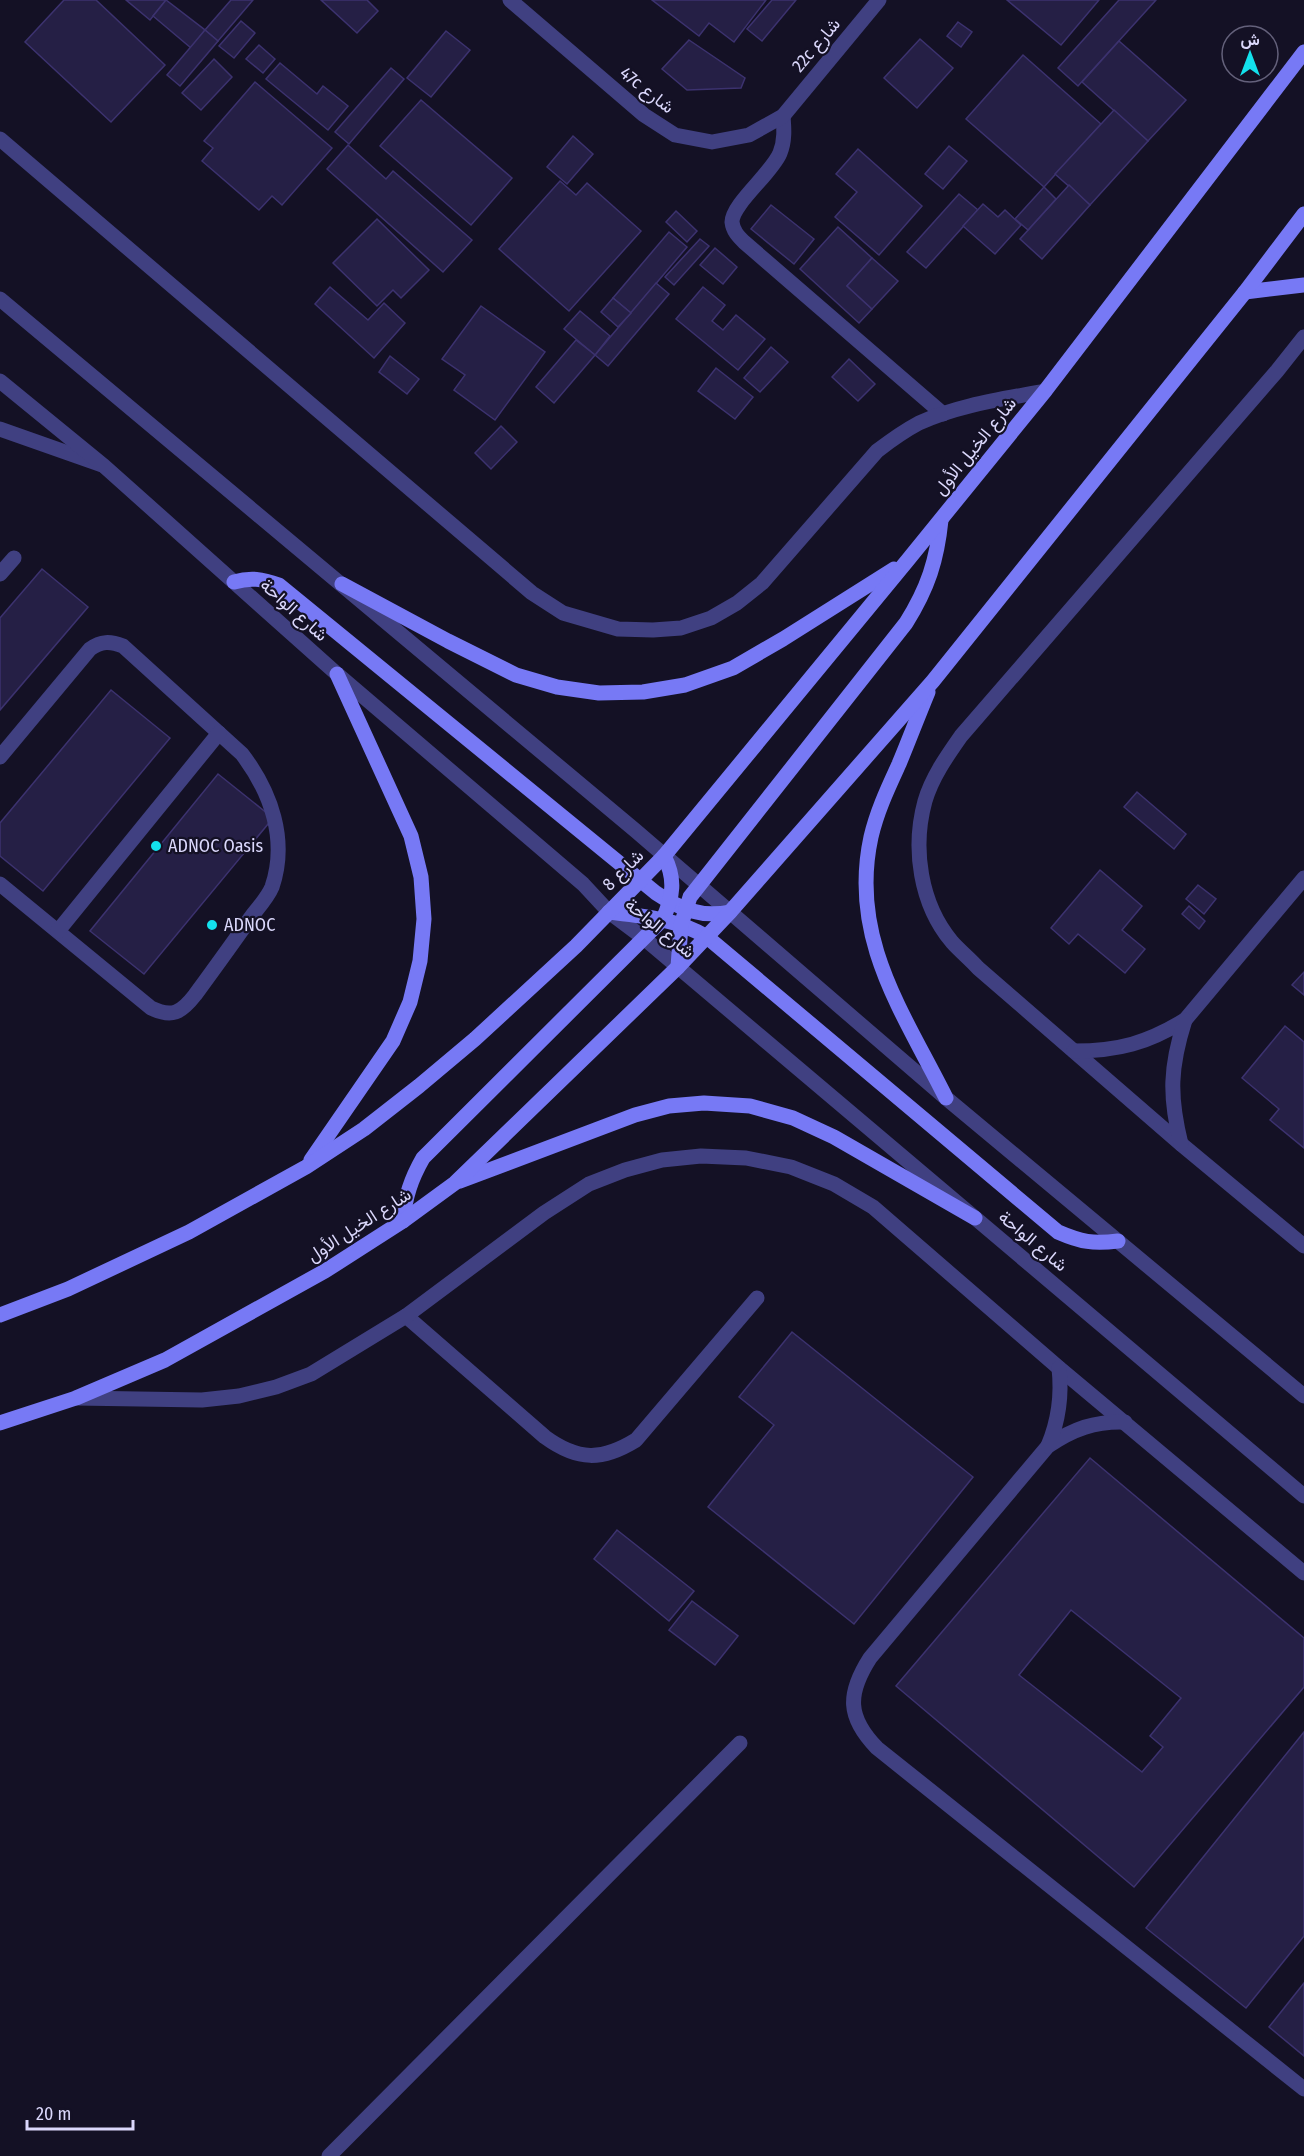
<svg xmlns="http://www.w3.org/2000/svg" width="1304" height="2156" viewBox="0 0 1304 2156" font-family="'Fira Sans Condensed',Vazirmatn,sans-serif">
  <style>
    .building { fill: #251f45; stroke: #3c326f; stroke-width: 1.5; fill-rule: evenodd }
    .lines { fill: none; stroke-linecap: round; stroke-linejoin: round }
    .service { stroke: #404081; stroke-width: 15 }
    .minor { stroke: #404081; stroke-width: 15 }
    .tertiary { stroke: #404081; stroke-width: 15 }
    .secondary { stroke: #7779f5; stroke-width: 15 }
    .poi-dot { fill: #13e1ed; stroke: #141125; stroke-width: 2 }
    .labels { text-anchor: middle; stroke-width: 4.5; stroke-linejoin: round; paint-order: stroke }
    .street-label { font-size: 18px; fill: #dbd8fc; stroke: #141125 }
    .poi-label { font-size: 18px; fill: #dbd8fc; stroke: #141125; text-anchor: start }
  </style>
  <rect width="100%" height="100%" fill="#141125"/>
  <!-- building -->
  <g class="building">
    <path d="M64,0h32l69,65 -54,57 -86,-80z"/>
    <path d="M126,0h40l-16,20z"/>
    <path d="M166,0l39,30 -14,18 -38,-32z"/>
    <path d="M231,0h22l-35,41 -13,-11z"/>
    <path d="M321,0h46l11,11 -21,22z"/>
    <path d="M652,0h114l-32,42 -25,-19 -10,13z"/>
    <path d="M772,0h24l-34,41 -15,-12z"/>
    <path d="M1007,0h92l-38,45z"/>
    <path d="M1119,0h37l-78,86 -20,-18z"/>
    <path d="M241,21l14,12 -21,25 -15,-12z"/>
    <path d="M958,22l14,10 -11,15 -14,-11z"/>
    <path d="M205,30l13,11 -38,45 -13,-11z"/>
    <path d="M446,31l24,19 -39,47 -24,-19z"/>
    <path d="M920,39l33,29 -36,40 -33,-30z"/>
    <path d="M689,40l56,38 -4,10 -54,2 -25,-21z"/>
    <path d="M1119,41l67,59 -38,41 -66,-59z"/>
    <path d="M259,45l16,14 -12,14 -17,-14z"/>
    <path d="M1023,55l78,69 -57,63 -78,-68z"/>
    <path d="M214,59l18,18 -31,33 -19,-17z"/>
    <path d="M280,63l37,31 6,-8 25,20 -20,24 -62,-51z"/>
    <path d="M391,68l13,11 -55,65 -14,-12z"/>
    <path d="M255,82l77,66 -50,57 -10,-9 -13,14 -57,-49 11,-13 -9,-7z"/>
    <path d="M421,100l91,78 -41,47 -91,-79z"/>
    <path d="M1114,110l34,31 -58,64 -35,-31z"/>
    <path d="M573,136l20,18 -26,30 -20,-17z"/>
    <path d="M348,145l38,34 7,-8 79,69 -29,32 -116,-103z"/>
    <path d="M949,146l18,15 -24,28 -18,-15z"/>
    <path d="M858,149l64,57 -43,49 -44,-38 22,-25 -21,-18z"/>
    <path d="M560,181l16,14 11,-12 54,48 -72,80 -70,-62z"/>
    <path d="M1069,185l21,20 -48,54 -22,-20z"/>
    <path d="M1044,187l12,12 -28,31 -13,-11z"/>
    <path d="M959,194l19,16 -52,58 -19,-16z"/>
    <path d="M983,204l15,13 7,-7 16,15 -26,29 -32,-28z"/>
    <path d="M771,205l43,34 -20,25 -43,-35z"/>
    <path d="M676,211l21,20 -10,11 -21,-20z"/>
    <path d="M377,219l52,51 -28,28 -8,-8 -16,16 -44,-43z"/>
    <path d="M838,227l34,31 -25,28 25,23 -13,14 -59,-54z"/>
    <path d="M669,232l18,15 -56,66 -18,-15z"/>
    <path d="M700,239l9,7 -35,39 -9,-8z"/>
    <path d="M715,248l22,19 -14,17 -23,-19z"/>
    <path d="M872,258l26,23 -26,28 -25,-23z"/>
    <path d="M656,283l13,11 -61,72 -13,-11z"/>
    <path d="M330,287l38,33 16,-17 21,20 -31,35 -59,-54z"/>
    <path d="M703,287l22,18 -13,16 11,9 13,-15 29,24 -27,31 -62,-51z"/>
    <path d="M613,298l18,15 -13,14 -17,-15z"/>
    <path d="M481,306l64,46 -50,68 -41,-30 11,-15 -23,-16z"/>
    <path d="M580,311l30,25 -15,19 -31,-26z"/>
    <path d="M576,340l19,15 -41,48 -18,-16z"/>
    <path d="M771,347l17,15 -28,30 -16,-14z"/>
    <path d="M390,356l29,23 -12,15 -28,-22z"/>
    <path d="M849,359l26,25 -17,17 -26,-24z"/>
    <path d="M716,368l37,29 -18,22 -37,-28z"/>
    <path d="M501,426l16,16 -26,27 -16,-16z"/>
    <path d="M42,569l46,38 -88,103v-92z"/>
    <path d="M111,690l59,48 -127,153 -43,-35v-33z"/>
    <path d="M218,774l55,44 -129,156 -54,-43z"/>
    <path d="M1137,792l49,42 -12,15 -50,-42z"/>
    <path d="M1100,870l42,36 -20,24 23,19 -20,24 -47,-39 -9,10 -18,-16z"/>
    <path d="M1198,885l18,14 -12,15 -18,-15z"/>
    <path d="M1189,906l16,15 -6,8 -17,-15z"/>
    <path d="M1304,972v23l-12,-10z"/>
    <path d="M1285,1026l19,16v106l-34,-28 9,-11 -37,-31z"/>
    <path d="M792,1332l181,145 -119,147 -146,-117 66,-82 -35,-28z"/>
    <path d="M1090,1458l214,180v49l-170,200 -238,-201zM1071,1610l110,88 -31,38 13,11 -21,25 -123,-97z"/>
    <path d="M617,1530l77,61 -25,30 -75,-62z"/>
    <path d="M692,1601l46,35 -23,29 -46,-35z"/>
    <path d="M1304,1732v204l-58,72 -100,-80z"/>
    <path d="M1304,1983v73l-35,-29z"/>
  </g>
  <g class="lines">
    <!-- service -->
    <g class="service">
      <path d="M783,116c1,12 2,25 -3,37 -8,20 -48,51 -48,69 1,9 6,14 12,20l199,172"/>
      <path d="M0,574l14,-16"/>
      <path d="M0,757l90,-108c11,-8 20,-8 33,-3l119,108c29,38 46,86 30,133 -4,10 -14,21 -21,30 -18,26 -37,52 -56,78 -14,18 -23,23 -44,13l-151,-124"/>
      <path d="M58,931l161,-198"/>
      <path d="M406,1316l139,121c33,24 57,24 91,3l121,-142"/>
      <path d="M76,1398l126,2 37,-4 37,-9 35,-13 95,-58 138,-103 45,-29 36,-14 37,-10 39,-4 45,2 45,9 43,17 39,23 186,161 245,205"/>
      <path d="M1125,1422c-30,-1 -52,7 -77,24l-178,212c-23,36 -23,59 7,90l427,341"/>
      <path d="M1048,1446c11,-26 14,-51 11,-78"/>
      <path d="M329,2156l411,-413"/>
    </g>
    <!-- minor -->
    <g class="minor">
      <path d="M510,0l134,115 31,20 37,7 37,-7 34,-19 96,-116"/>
      <path d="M0,139l532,454 31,20 55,16 35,1 28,-2 30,-10 26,-15 25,-20 115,-132c13,-10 27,-20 42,-28 39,-18 84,-24 126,-32"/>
      <path d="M1304,337l-27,34 -316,365c-14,20 -29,41 -36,65 -13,47 -5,103 27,141 8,9 18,17 26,26l203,176 123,102"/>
      <path d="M0,429l102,36"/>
      <path d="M1074,1051c45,0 73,-8 111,-31l119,-142"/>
      <path d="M1181,1144c-12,-48 -11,-77 4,-124"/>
    </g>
    <!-- tertiary -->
    <g class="tertiary">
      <path d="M0,299l636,532 310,267 358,298"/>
      <path d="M0,381l104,85 233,208 246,210 26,28 36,27 659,557"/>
    </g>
    <!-- secondary -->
    <g class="secondary">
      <path d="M1245,292l59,-7"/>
      <path d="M234,582c17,-5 28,-3 45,3l377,308c24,16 45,25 74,19"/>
      <path d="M342,584l106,57 68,34 41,12 42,6 44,-1 42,-7 48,-17 50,-29 111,-70"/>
      <path d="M928,692c-10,24 -19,48 -29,72 -11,24 -22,47 -28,73 -22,101 32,175 75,261"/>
      <path d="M609,912c34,4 68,7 98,25l351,295c23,10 35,12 60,9"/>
      <path d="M678,967l3,-42 9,-28 216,-274c22,-35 31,-63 35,-103"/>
      <path d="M311,1160l82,-119 17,-39 10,-41 4,-42 -3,-42 -10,-41 -74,-162"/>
      <path d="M460,1181l175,-66 34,-9 35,-3 46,3 43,12 41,19 141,81"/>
      <path d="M403,1221c2,-24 8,-42 20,-63l240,-239c10,-22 13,-40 1,-63"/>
      <path d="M0,1315l68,-26 121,-57 117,-65 58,-38 55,-43 56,-47 101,-93 88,-90 243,-295 138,-170 259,-339"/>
      <path d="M0,1423l76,-25 89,-38 160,-89 78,-50 52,-38 223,-216 52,-55 203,-231 312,-389 59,-78"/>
    </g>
  </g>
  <!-- markers -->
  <g class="poi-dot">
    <circle cx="156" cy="846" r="6"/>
    <circle cx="212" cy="925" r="6"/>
  </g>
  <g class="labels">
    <!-- street labels -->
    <g class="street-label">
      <text transform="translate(816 45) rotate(-50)" y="6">22c شارع</text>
      <text transform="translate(647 90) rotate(38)" y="6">47c شارع</text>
      <text transform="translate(975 446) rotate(-51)" y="6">شارع الخيل الأول</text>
      <text transform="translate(294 610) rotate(42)" y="6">شارع الواحة</text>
      <text transform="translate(623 870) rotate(-45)" y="6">شارع 8</text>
      <text transform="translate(660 928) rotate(39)" y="6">شارع الواحة</text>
      <text transform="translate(359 1225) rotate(-33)" y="6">شارع الخيل الأول</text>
      <text transform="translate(1033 1241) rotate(40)" y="6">شارع الواحة</text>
    </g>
    <!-- poi labels -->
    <g class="poi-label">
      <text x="168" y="852">ADNOC Oasis</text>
      <text x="224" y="931">ADNOC</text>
    </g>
  </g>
  <!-- north arrow -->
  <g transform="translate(1250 54)"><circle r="28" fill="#141125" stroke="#64617b" stroke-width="1.5"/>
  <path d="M0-4.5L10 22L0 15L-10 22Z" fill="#13e1ed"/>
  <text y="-9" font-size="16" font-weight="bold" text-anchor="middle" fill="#dbd8fc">ش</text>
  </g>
  <!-- scale -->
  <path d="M27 2120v9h106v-9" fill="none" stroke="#dbd8fc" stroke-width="3"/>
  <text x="36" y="2120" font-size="18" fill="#dbd8fc" stroke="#141125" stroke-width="4.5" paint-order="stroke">20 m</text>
</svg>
